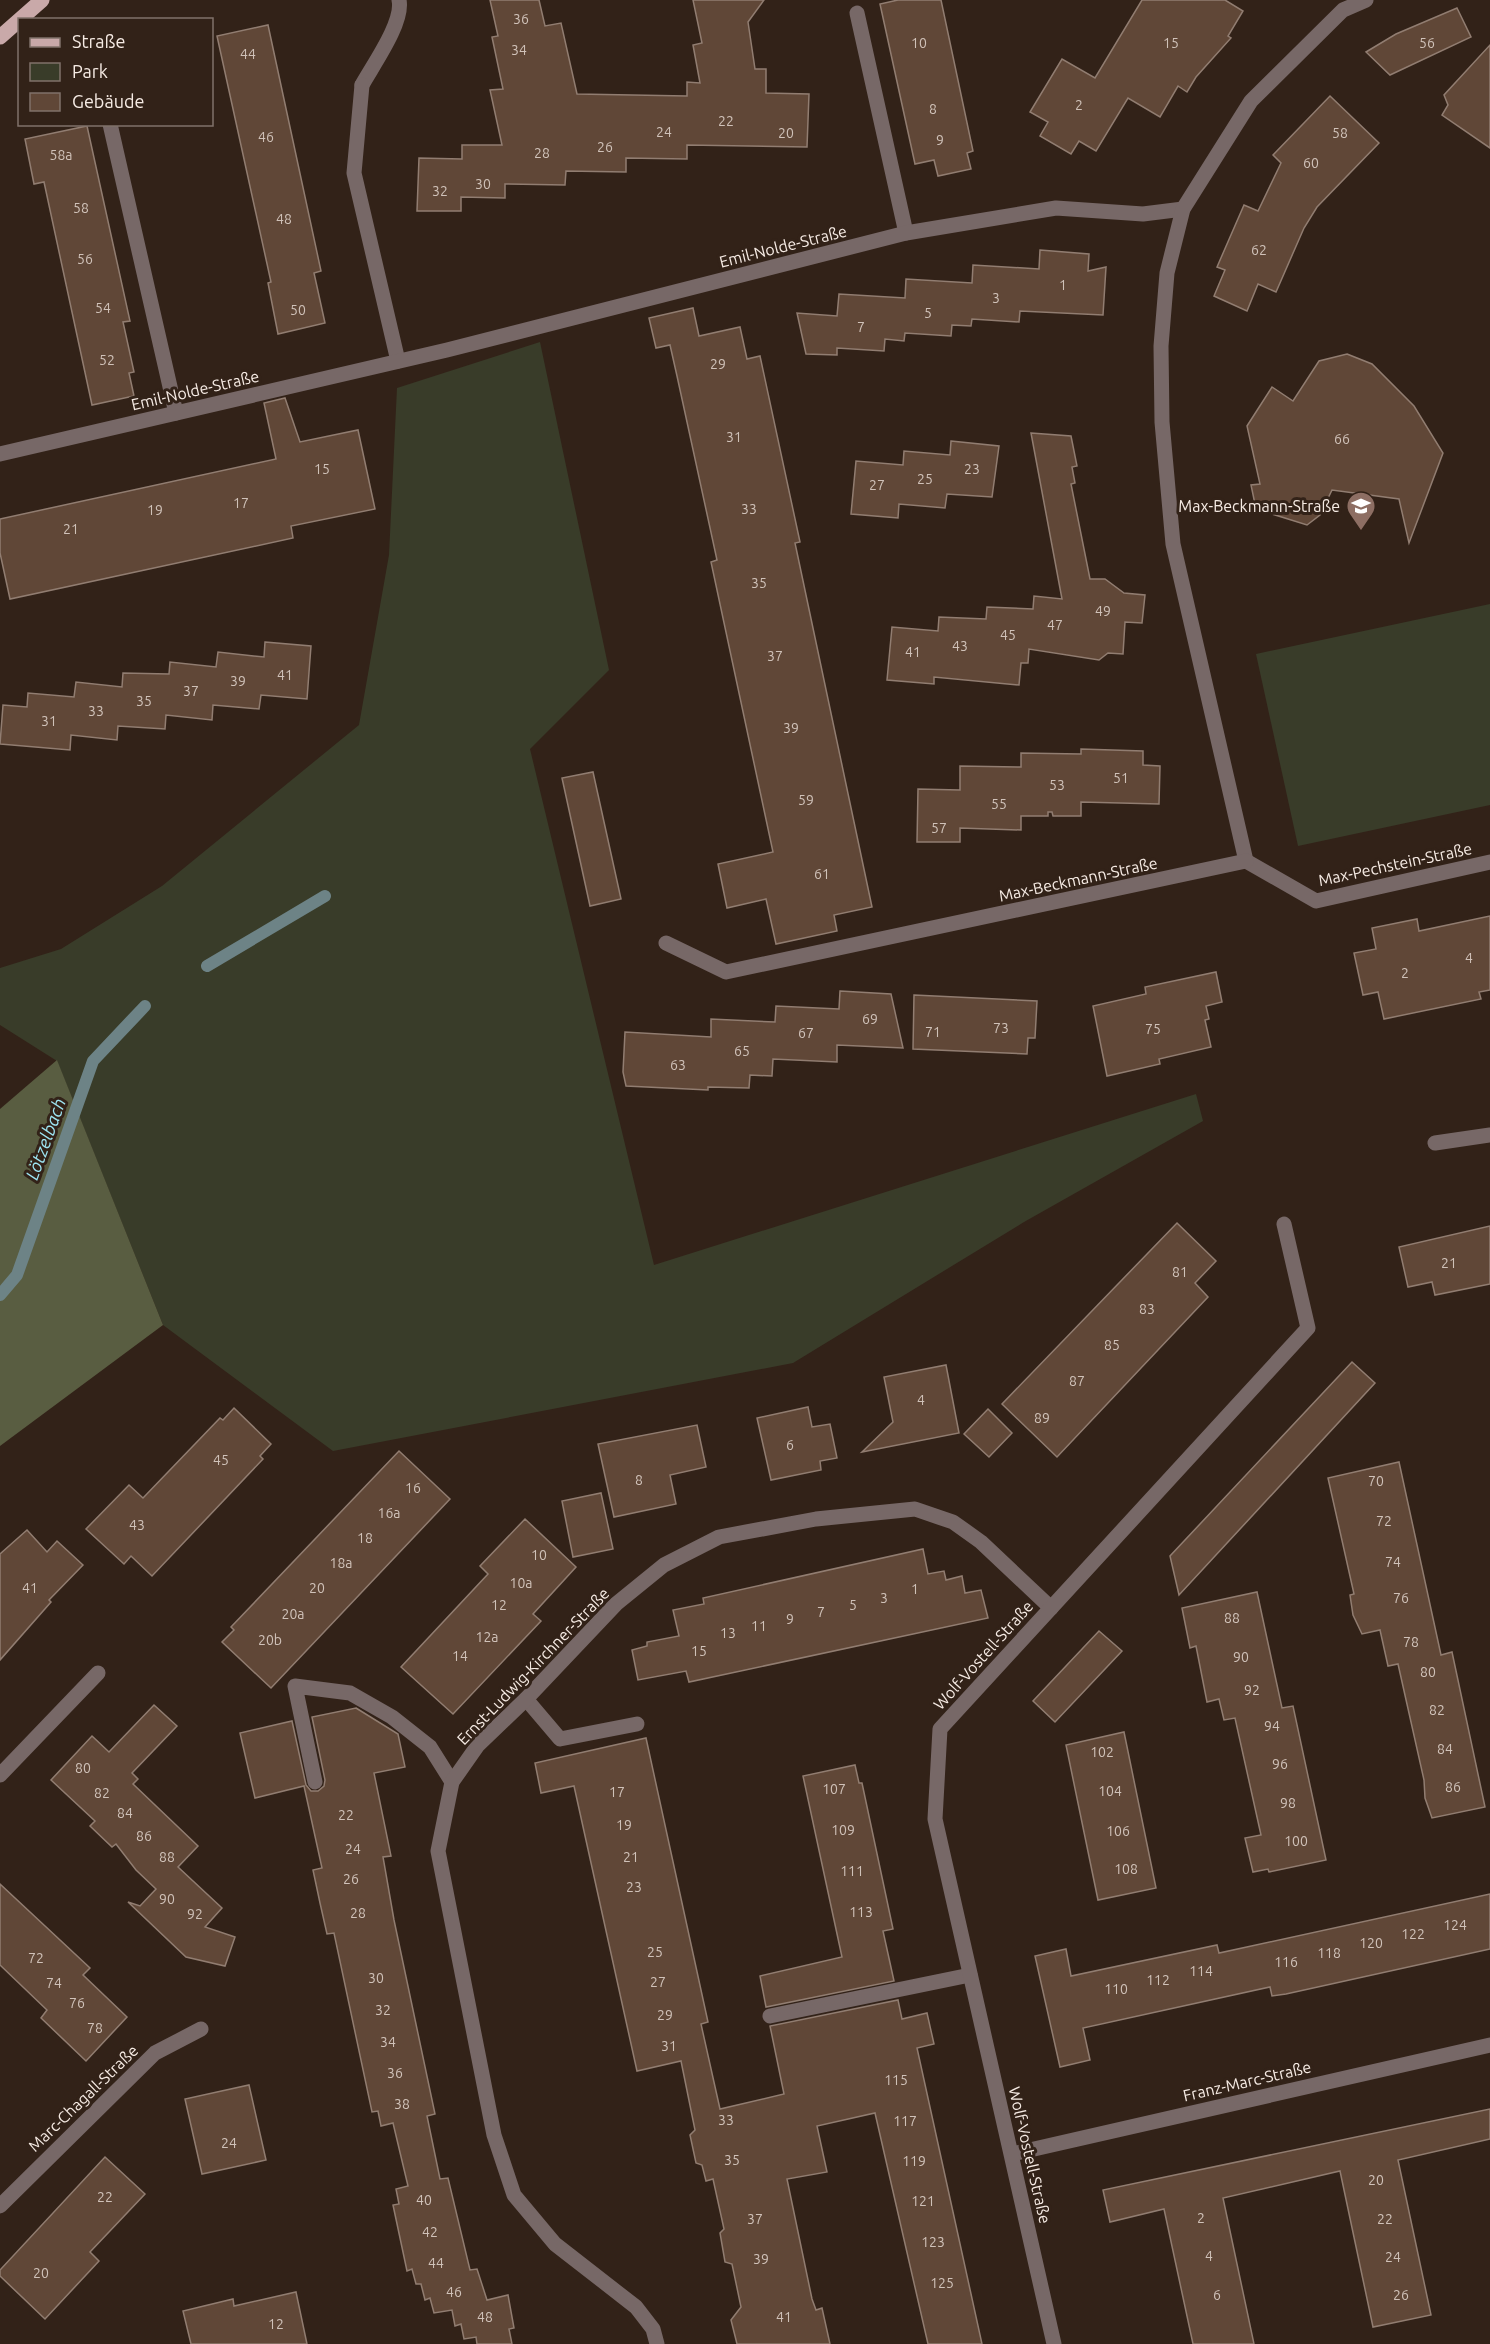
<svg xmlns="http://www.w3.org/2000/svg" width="1490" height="2344" viewBox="0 0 1490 2344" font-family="Ubuntu,sans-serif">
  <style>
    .green { fill: #393c29 }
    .forest { fill: #595d41 }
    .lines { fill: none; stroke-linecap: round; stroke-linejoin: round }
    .stream { stroke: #6d8386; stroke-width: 12 }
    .building { fill: #604737; stroke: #917d71; stroke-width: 1.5 }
    .service { stroke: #776867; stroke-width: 15 }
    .minor { stroke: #776867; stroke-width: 15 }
    .primary { stroke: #c9a9a9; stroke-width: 15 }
    .labels { text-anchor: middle; stroke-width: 6; stroke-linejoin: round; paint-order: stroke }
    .number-label { font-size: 14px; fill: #d0c2b9 }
    .street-label { font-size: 16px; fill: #f6ebe4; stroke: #322218 }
    .poi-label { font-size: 16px; fill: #f6ebe4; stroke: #322218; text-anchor: end }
    .water-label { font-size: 18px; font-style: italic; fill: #9ee5f3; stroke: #322218 }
  </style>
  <rect width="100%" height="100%" fill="#322218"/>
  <!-- green -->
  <g class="green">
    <path d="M540,342l69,328 -79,79 124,516 542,-171 7,27 -179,101 -231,141 -460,88 -170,-126 -106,-264 -57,-36v-57l61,-19 101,-63 197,-161 30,-170 8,-167z"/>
    <path d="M1490,604v201l-192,41 -42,-192z"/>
  </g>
  <!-- forest -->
  <path class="forest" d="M57,1060l106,265 -163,121v-337z"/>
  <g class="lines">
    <!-- stream -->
    <g class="stream">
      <path d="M207,966l118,-70"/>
      <path d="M0,1295l17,-20 76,-214 52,-55"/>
    </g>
  </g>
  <!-- building -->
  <g class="building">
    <path d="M490,0h49l6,26 16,-3 16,71 110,2v-14l13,1 -7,-38 9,-2 -9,-43h71l-16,22 7,47h11v24l43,1 -2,53 -120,-2v14l-61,-1v14l-60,-1 -1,14 -60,-1v14l-44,-1v14h-44l2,-53 43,1v-14h40l-12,-55 13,-1 -11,-52 6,-1z"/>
    <path d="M898,0h43l32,151 -6,2 4,16 -33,7 -4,-16 -19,4 -35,-160z"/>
    <path d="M1142,0h83l18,11 -15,25 3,2 -35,39 -9,15 -9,-6 -18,31 -32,-19 -32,53 -17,-10 -8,13 -31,-18 8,-14 -18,-10 32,-53 33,19z"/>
    <path d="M1457,8l14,29 -81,38 -24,-23 30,-18z"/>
    <path d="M268,25l53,246 -7,2 11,50 -47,11 -10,-51 3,-1 -54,-246z"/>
    <path d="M1490,45v103l-48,-33 6,-10 -4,-10z"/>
    <path d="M1330,96l49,47 -62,64 -13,21 -28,64 -18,-8 -11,27 -33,-15 11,-26 -8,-3 27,-62 14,6 23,-48 -8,-8z"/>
    <path d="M87,126l43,195 -7,1 11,50 -5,1 5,23 -42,9 -48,-223 -10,2 -9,-45z"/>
    <path d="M1040,250l49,4 -1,17 18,-4 -3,48 -83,-4 -1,11 -47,-3 -1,7 -19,-1 -1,11 -46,-3 -1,8 -19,-2 -1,12 -47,-3v7l-31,-1 -9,-41 40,3 2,-22 66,4 1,-19 66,4 1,-18 66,4z"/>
    <path d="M693,308l6,28 41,-9 7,32 13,-3 40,186 -5,1 77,364 -38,8 3,16 -61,13 -10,-45 -39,9 -9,-44 55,-12 -62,-290 6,-2 -40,-184 -7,-31 -14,3 -7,-30z"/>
    <path d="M1347,354l25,10 42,42 29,47 -34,90 -10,-44 -67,-9 -12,25 -13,10 -51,-16 -5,-24 9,-1 -13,-58 25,-39 21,14 26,-40z"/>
    <path d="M285,398l15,44 58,-12 17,79 -84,17 2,12 -283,61 -10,-46v-34l276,-60 -12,-56z"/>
    <path d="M1031,433l40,3 6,30 -5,1 3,16 -4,1 19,95h15l19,14 21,2 -3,28 -17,-1 -2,32 -15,-1 -9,7 -70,-11 -1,14h-7l-2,22 -85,-8v7l-47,-4 5,-53 46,4 1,-14 47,2 1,-12 46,2 1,-13 28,3z"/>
    <path d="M951,441l48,5 -7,51 -45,-3 -2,14 -46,-4 -1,14 -47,-4 5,-53 47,4 1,-14 46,4z"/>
    <path d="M265,642l46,4 -4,53 -46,-4 -2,14 -46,-4 -1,15 -46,-5 -1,14 -47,-3 -1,14 -46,-5 -1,15 -70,-6 3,-39 24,2 1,-14 46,4 2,-15 46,5 1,-14 46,1 1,-12 46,5 2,-15 46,5z"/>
    <path d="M1081,749l62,2v14l17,1 -1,38 -78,-2v14h-28l-1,-4h-4v4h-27v14l-61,-2v14h-43l1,-53 42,1v-24l61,1v-14l60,1z"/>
    <path d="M593,772l28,127 -31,7 -28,-128z"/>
    <path d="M1490,916v74l-11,2 2,7 -97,20 -6,-27 -15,3 -9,-42 22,-4 -4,-21 45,-9 2,12z"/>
    <path d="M1216,972l6,30 -16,4 3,13 -4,1 6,27 -52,12 1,5 -53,12 -14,-70 53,-12 -1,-7z"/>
    <path d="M840,991l51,3 12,54 -66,-3v17l-64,-3 -1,17 -22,-1 -1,13 -41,-1v3l-82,-4 -3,-14 2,-40 86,5v-18l64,3 1,-16 63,3z"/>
    <path d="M914,995l123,6 -2,37h-7l-1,16 -114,-5z"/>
    <path d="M1177,1223l39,38 -21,22 13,14 -151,160 -55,-53z"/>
    <path d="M1490,1226v58l-55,11 -3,-13 -24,5 -9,-40z"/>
    <path d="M1352,1362l23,21 -196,212 -9,-39z"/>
    <path d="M946,1365l13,68 -97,19 31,-30 -9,-45z"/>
    <path d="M808,1407l4,20 18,-3 7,34 -17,3 1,9 -50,10 -14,-62z"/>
    <path d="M234,1408l37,36 -11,12 3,3 -111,117 -21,-20 -7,8 -38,-35 43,-44 14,13 77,-80 3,2z"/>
    <path d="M988,1409l24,24 -23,24 -25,-23z"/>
    <path d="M697,1425l9,42 -36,8 6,29 -62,13 -16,-73z"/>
    <path d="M399,1451l51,48 -179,189 -49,-46 12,-12 -3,-3z"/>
    <path d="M1399,1462l42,193 11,-3 33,155 -53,11 -7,-20 -1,-18 -26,-116 -10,2 -8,-36 -18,4 -9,-19 -3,-20 4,-1 -26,-116z"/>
    <path d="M601,1493l12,56 -40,8 -11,-56z"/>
    <path d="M525,1519l51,48 -43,47 8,7 -88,93 -52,-47 87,-93 -8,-8z"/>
    <path d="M27,1530l20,22 10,-11 26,24 -34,35 2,2 -51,58v-106z"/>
    <path d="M923,1549l5,25 16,-3 2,9 16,-4 3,17 16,-3 7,28 -299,64 -3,-11 -48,9 -6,-30 15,-4v-4l32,-6 -6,-26 31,-6 -1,-6z"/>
    <path d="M1257,1592l25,116 11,-2 33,154 -57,12 -1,-3 -15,3 -8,-34 16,-3 -26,-117 -11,2 -5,-21 -12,3 -11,-56 -6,2 -8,-40z"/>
    <path d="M1099,1631l23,20 -67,71 -22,-21z"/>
    <path d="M154,1705l23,21 -45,47 6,6 -5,5 65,62 -20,21 44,41 -17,19 30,10 -10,29 -39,-9 -58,-55 12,4 16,-17 -20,-19 -20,-26 -4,3 -22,-21 5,-5 -44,-41 41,-44 17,16z"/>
    <path d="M356,1708l42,26 7,33 -31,6 17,83 -8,1 11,63 41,194 -8,2 13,63 8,-1 22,92 7,-1 10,31 21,-5 6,33 -5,1 3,15h-35l-1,-7 -12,2 -3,-15 -6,2 -3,-16 -18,3 -4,-15 -5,2 -4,-16h-5l-4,-15 -5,2 -14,-66 6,-1 -3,-15 12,-3 -15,-63 -12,3 -3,-15 -6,1 -38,-179 -7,1 -7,-31 -7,-33 9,-2 -18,-82 -49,12 -15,-65 52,-12 14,64 5,6h7l6,-5 1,-6 -13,-63z"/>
    <path d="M1124,1732l32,156 -58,12 -32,-155z"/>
    <path d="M646,1738l62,284 -7,2 19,85 64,-15 -14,-68 128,-26 4,19 25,-6 7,31 -17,4 65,296h-54l-53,-231 -58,13 10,46 -40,7 25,120 4,11 6,-2 8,36h-93l-6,-24 10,-13 -9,-43 -7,-2 -5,-29 4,-4 -11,-50 -7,2 -4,-16 -6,-2 -6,-28 5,-5 -14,-69 -44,10 -63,-285 -33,7 -6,-30z"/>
    <path d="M855,1765l4,18h3l31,146 -10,2 11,50 -128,26 -6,-31 82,-19 -39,-181z"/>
    <path d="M0,1884l90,84 -7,7 44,42 -41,44 -45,-43 6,-8 -47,-45z"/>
    <path d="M1490,1894v55l-204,45 -14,2 -2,-9 -187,41 7,32 -30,7 -25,-111 31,-7 5,27 146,-31 2,8z"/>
    <path d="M249,2085l17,75 -64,14 -17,-75z"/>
    <path d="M1490,2109v30l-92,21 33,155 -58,12 -33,-156 -117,27 31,146h-61l-29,-135 -54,13 -7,-32z"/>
    <path d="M105,2157l40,37 -55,58 9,9 -54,58 -45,-43v-6z"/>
    <path d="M296,2292l11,52h-116l-8,-33 50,-12 1,7z"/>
  </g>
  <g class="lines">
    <!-- service -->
    <g class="service">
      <path d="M857,13l49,220"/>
      <path d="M362,85c11,-20 42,-63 37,-85"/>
      <path d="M110,124l66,289"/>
      <path d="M526,1699l34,40 77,-15"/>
      <path d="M315,1782l-20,-96 55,7 42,24 38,30 22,35"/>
      <path d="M770,2016l200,-41"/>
    </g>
    <!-- minor -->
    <g class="minor">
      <path d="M362,85l-8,88 44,188"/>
      <path d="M0,454l447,-104 459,-117 150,-25 87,6 40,-5"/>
      <path d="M1246,861l-73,-317 -11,-122 -1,-76 6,-73 16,-64 68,-108 92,-91 23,-10"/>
      <path d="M1246,861l70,40 174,-39"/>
      <path d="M666,943l60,29 520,-111"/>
      <path d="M1435,1143l55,-8"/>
      <path d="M0,1775l98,-102"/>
      <path d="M1012,2154l478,-109"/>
      <path d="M0,2206l155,-153 46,-24"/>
      <path d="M657,2344l-4,-15 -17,-22 -81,-63 -41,-49 -20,-60 -56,-284 14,-69 26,-37 48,-46 90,-95 48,-39 55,-28 97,-18 99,-10 38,13 28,20 70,66"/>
      <path d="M1054,2344l-119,-525 5,-90 368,-401 -24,-104"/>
    </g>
    <!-- primary -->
    <path class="primary" d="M0,37l42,-37"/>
  </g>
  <!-- icons -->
  <defs>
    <g id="school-pin" transform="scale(1.5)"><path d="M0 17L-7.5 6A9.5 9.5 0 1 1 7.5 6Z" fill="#8d6e63" stroke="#322218"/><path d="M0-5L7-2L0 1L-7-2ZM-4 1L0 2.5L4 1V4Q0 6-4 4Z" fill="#fff"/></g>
  </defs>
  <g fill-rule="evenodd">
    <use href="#school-pin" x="1361" y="506"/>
  </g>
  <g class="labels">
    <!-- number labels -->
    <g class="number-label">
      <text x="521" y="24">36</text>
      <text x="919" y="48">10</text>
      <text x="1171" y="48">15</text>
      <text x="1427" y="48">56</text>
      <text x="519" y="55">34</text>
      <text x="248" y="59">44</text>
      <text x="1079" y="110">2</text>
      <text x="933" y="114">8</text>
      <text x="726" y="126">22</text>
      <text x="664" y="137">24</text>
      <text x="786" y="138">20</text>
      <text x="1340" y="138">58</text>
      <text x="266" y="142">46</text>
      <text x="940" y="145">9</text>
      <text x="605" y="152">26</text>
      <text x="542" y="158">28</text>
      <text x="61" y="160">58a</text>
      <text x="1311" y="168">60</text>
      <text x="483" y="189">30</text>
      <text x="440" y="196">32</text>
      <text x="81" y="213">58</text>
      <text x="284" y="224">48</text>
      <text x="1259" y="255">62</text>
      <text x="85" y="264">56</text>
      <text x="1063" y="290">1</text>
      <text x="996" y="303">3</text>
      <text x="103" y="313">54</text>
      <text x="298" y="315">50</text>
      <text x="928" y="318">5</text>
      <text x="861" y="332">7</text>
      <text x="107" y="365">52</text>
      <text x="718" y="369">29</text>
      <text x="734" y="442">31</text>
      <text x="1342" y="444">66</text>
      <text x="322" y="474">15</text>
      <text x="972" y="474">23</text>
      <text x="925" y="484">25</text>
      <text x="877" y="490">27</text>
      <text x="241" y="508">17</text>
      <text x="749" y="514">33</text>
      <text x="155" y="515">19</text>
      <text x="71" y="534">21</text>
      <text x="759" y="588">35</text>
      <text x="1103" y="616">49</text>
      <text x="1055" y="630">47</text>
      <text x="1008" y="640">45</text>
      <text x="960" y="651">43</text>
      <text x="913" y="657">41</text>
      <text x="775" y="661">37</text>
      <text x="285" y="680">41</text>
      <text x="238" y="686">39</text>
      <text x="191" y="696">37</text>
      <text x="144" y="706">35</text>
      <text x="96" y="716">33</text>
      <text x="49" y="726">31</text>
      <text x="791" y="733">39</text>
      <text x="1121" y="783">51</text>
      <text x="1057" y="790">53</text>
      <text x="806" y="805">59</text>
      <text x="999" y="809">55</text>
      <text x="939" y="833">57</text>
      <text x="822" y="879">61</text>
      <text x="1469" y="963">4</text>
      <text x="1405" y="978">2</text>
      <text x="870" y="1024">69</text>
      <text x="1001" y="1033">73</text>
      <text x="1153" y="1034">75</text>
      <text x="933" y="1037">71</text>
      <text x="806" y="1038">67</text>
      <text x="742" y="1056">65</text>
      <text x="678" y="1070">63</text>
      <text x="1449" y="1268">21</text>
      <text x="1180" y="1277">81</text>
      <text x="1147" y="1314">83</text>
      <text x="1112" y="1350">85</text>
      <text x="1077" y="1386">87</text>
      <text x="921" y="1405">4</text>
      <text x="1042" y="1423">89</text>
      <text x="790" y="1450">6</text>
      <text x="221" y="1465">45</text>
      <text x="639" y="1485">8</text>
      <text x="1376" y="1486">70</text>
      <text x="413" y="1493">16</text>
      <text x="389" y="1518">16a</text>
      <text x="1384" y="1526">72</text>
      <text x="137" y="1530">43</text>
      <text x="365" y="1543">18</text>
      <text x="539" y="1560">10</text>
      <text x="1393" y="1567">74</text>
      <text x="341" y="1568">18a</text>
      <text x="521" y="1588">10a</text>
      <text x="30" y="1593">41</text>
      <text x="317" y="1593">20</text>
      <text x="915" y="1594">1</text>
      <text x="884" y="1603">3</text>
      <text x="1401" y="1603">76</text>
      <text x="499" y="1610">12</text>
      <text x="853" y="1610">5</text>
      <text x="821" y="1617">7</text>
      <text x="293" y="1619">20a</text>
      <text x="1232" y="1623">88</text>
      <text x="790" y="1624">9</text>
      <text x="759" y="1631">11</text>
      <text x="728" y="1638">13</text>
      <text x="487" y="1642">12a</text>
      <text x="270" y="1645">20b</text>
      <text x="1411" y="1647">78</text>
      <text x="699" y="1656">15</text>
      <text x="460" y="1661">14</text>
      <text x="1241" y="1662">90</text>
      <text x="1428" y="1677">80</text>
      <text x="1252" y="1695">92</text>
      <text x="1437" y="1715">82</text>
      <text x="1272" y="1731">94</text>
      <text x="1445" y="1754">84</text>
      <text x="1102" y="1757">102</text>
      <text x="1280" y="1769">96</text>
      <text x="83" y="1773">80</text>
      <text x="1453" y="1792">86</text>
      <text x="834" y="1794">107</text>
      <text x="1110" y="1796">104</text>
      <text x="617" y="1797">17</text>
      <text x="102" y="1798">82</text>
      <text x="1288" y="1808">98</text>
      <text x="125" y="1818">84</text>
      <text x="346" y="1820">22</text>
      <text x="624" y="1830">19</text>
      <text x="843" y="1835">109</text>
      <text x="1118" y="1836">106</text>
      <text x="144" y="1841">86</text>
      <text x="1296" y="1846">100</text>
      <text x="353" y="1854">24</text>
      <text x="167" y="1862">88</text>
      <text x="631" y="1862">21</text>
      <text x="1126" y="1874">108</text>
      <text x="852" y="1876">111</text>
      <text x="351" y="1884">26</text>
      <text x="634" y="1892">23</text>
      <text x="167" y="1904">90</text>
      <text x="861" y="1917">113</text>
      <text x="358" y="1918">28</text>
      <text x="195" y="1919">92</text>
      <text x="1455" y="1930">124</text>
      <text x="1413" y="1939">122</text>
      <text x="1371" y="1948">120</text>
      <text x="655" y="1957">25</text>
      <text x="1329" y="1958">118</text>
      <text x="36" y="1963">72</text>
      <text x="1286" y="1967">116</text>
      <text x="1201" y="1976">114</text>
      <text x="376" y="1983">30</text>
      <text x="1158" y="1985">112</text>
      <text x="658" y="1987">27</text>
      <text x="54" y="1988">74</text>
      <text x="1116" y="1994">110</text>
      <text x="77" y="2008">76</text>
      <text x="383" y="2015">32</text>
      <text x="665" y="2020">29</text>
      <text x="95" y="2033">78</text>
      <text x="388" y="2047">34</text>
      <text x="669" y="2051">31</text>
      <text x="395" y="2078">36</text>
      <text x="896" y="2085">115</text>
      <text x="402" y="2109">38</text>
      <text x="726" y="2125">33</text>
      <text x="905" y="2126">117</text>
      <text x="229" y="2148">24</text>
      <text x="732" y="2165">35</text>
      <text x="914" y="2166">119</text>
      <text x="1376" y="2185">20</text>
      <text x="105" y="2202">22</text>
      <text x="424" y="2205">40</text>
      <text x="923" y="2206">121</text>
      <text x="1201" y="2223">2</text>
      <text x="755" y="2224">37</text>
      <text x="1385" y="2224">22</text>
      <text x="430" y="2237">42</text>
      <text x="933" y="2247">123</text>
      <text x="1209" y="2261">4</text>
      <text x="1393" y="2262">24</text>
      <text x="761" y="2264">39</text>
      <text x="436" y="2268">44</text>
      <text x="41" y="2278">20</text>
      <text x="942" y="2288">125</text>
      <text x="454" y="2297">46</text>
      <text x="1217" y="2300">6</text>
      <text x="1401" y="2300">26</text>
      <text x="485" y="2322">48</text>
      <text x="784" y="2322">41</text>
      <text x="276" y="2329">12</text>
    </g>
    <!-- street labels -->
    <g class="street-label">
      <text transform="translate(783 246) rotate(-14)" y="6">Emil-Nolde-Straße</text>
      <text transform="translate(195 390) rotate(-13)" y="6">Emil-Nolde-Straße</text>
      <text transform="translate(1395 864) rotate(-12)" y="6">Max-Pechstein-Straße</text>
      <text transform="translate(1078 879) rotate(-12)" y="6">Max-Beckmann-Straße</text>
      <text transform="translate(983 1655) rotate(-48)" y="6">Wolf-Vostell-Straße</text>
      <text transform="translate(533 1666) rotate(-46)" y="6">Ernst-Ludwig-Kirchner-Straße</text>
      <text transform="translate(1247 2081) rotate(-13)" y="6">Franz-Marc-Straße</text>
      <text transform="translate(83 2098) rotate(-44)" y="6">Marc-Chagall-Straße</text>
      <text transform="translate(1030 2155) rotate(77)" y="6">Wolf-Vostell-Straße</text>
    </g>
    <!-- poi labels -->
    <g class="poi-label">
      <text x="1340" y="512">Max-Beckmann-Straße</text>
    </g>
    <!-- water labels -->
    <g class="water-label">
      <text transform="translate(46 1139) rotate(-70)" y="6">Lötzelbach</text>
    </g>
  </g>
  <!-- legend -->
  <rect x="18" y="18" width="195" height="108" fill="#322218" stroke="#80726a" stroke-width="1.5"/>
  <rect x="30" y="38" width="30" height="9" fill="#c9a9a9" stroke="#80726a" stroke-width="1.5"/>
  <text x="72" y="48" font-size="18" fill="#f6ebe4">Straße</text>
  <rect x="30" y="63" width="30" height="18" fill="#393c29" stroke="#80726a" stroke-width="1.5"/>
  <text x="72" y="78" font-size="18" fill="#f6ebe4">Park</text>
  <rect x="30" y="93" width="30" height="18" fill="#604737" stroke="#80726a" stroke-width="1.5"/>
  <text x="72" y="108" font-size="18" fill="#f6ebe4">Gebäude</text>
</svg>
